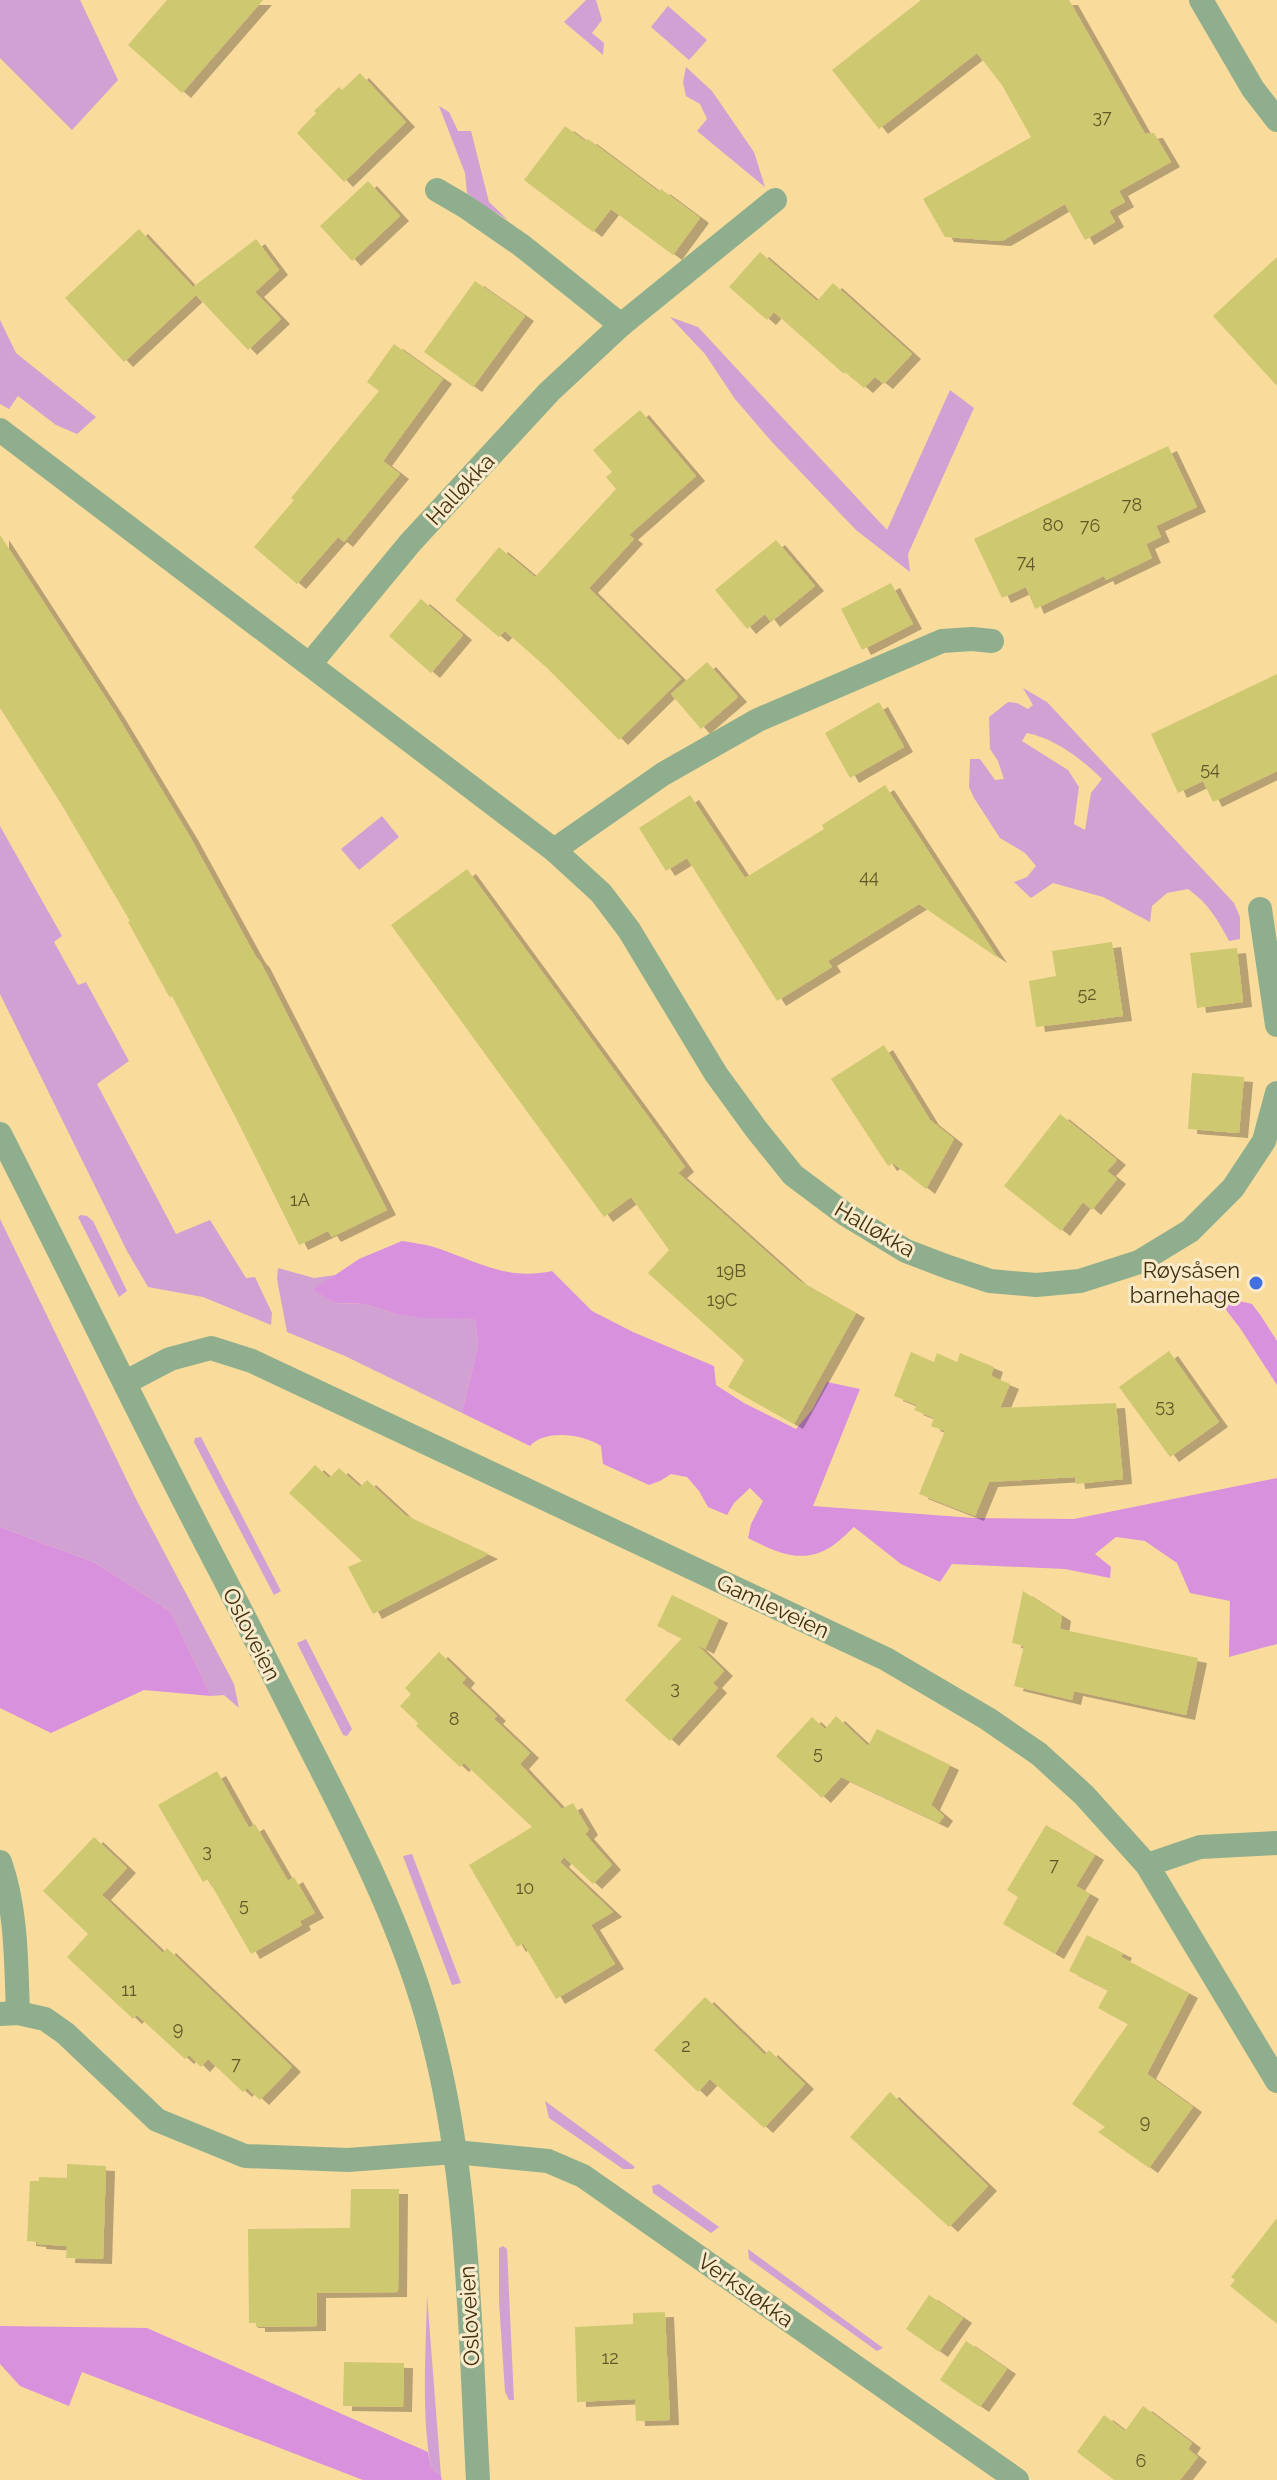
<svg xmlns="http://www.w3.org/2000/svg" width="1277" height="2480" viewBox="0 0 1277 2480" font-family="Raleway,sans-serif">
  <style>
    .green { fill: #d1a1d4; fill-rule: evenodd }
    .forest { fill: #d891dd }
    .building { fill: #cec871; filter: url(#shadow) }
    .lines { fill: none; stroke-linecap: round; stroke-linejoin: round }
    .minor { stroke: #8eae8e; stroke-width: 24 }
    .poi-dot { fill: #426fe1; stroke: #f9eacb; stroke-width: 3 }
    .labels { text-anchor: middle; stroke-width: 6; stroke-linejoin: round; paint-order: stroke }
    .number-label { font-size: 18px; fill: #645727 }
    .street-label { font-size: 22px; fill: #41310e; stroke: #f9eacb }
    .poi-label { font-size: 22px; fill: #41310e; stroke: #f9eacb; text-anchor: end }
  </style>
  <defs>
    <filter id="shadow"><feDropShadow dx="9" dy="5" stdDeviation="0" flood-color="#0004"/></filter>
  </defs>
  <rect width="100%" height="100%" fill="#f9db9c"/>
  <!-- green -->
  <g class="green">
    <path d="M0,0h80l38,80 -46,50 -72,-72z"/>
    <path d="M586,0h10l6,20 -10,13 12,10 -1,12 -39,-33z"/>
    <path d="M668,6l39,34 -18,20 -38,-33z"/>
    <path d="M686,67l26,24 42,61 11,35 -68,-56 10,-12 -7,-15 -14,-8 -3,-14z"/>
    <path d="M439,106l10,6 9,19h13l18,71 19,18 -24,-14 -17,-13 -2,-20z"/>
    <path d="M670,317l28,10 189,203 63,-140 24,18 -66,146 2,18 -54,-42 -84,-88 -37,-43 -30,-45z"/>
    <path d="M0,320l16,33 80,64 -19,17 -21,-9 -38,-29 -9,13 -9,-5z"/>
    <path d="M1023,688l24,14 187,201 6,14v22l-11,2c-11,-21 -21,-38 -41,-52l-21,4 -15,13 -2,16 -47,-25 -50,-14 -22,15 -17,-16 13,-5 9,-11 -11,-13 -25,-15 -26,-40 -5,-11 1,-28h10l15,21 9,-1 -6,-18 -8,-12 -1,-32 19,-15 9,1 11,6 5,-4zM1027,733c27,5 55,26 75,46l-11,14 -6,37 -11,-6 5,-37 -11,-17 -46,-29z"/>
    <path d="M382,816l17,21 -40,33 -18,-21z"/>
    <path d="M0,826l62,110 -8,6 24,43 8,-3 43,79 -32,23 79,150 34,-14 36,58 9,-1 17,36 -1,12 -68,-28 -55,-10 -21,-36 -127,-257z"/>
    <path d="M81,1215l6,1 6,5 34,70 -8,6 -41,-80z"/>
    <path d="M0,1219l137,282 97,183 5,24 -15,-13 -13,1 -40,-84 -75,-49 -96,-36z"/>
    <path d="M278,1268l36,10 22,-3 -22,15 21,13 30,1 31,10 79,5 3,26 -16,68 -117,-57 -58,-24 -10,-53z"/>
    <path d="M201,1437l80,154 -7,4 -80,-153 1,-4z"/>
    <path d="M306,1639l46,90 -5,7 -4,-1 -46,-92z"/>
    <path d="M412,1854l49,129 -9,2 -49,-129z"/>
    <path d="M545,2101l90,66 -2,2h-10l-74,-51z"/>
    <path d="M659,2184l60,43 -8,6 -58,-40 -1,-7z"/>
    <path d="M503,2246l4,3 7,151h-5l-4,-8 -6,-91v-53z"/>
    <path d="M748,2249l135,99 -6,3 -128,-92z"/>
    <path d="M427,2295l14,181 -10,-8c-10,-56 -5,-116 -4,-173z"/>
  </g>
  <!-- forest -->
  <g class="forest">
    <path d="M402,1241c11,2 22,3 32,6 43,14 71,34 118,24l40,40 41,21 81,34 2,19 28,18 52,26 16,-19 15,-28 33,7 -47,117 161,12 100,1 203,-41v166l-48,13 1,-56 -40,-8 -13,-30 -32,-22 -29,-4 -21,17 16,13 -1,11 -45,-9 -113,-5 -12,18 -39,-18 -47,-37c-8,7 -16,16 -25,21 -29,17 -55,3 -81,-10l3,-14 12,-23 -13,-13 -16,15 -7,12 -19,-8 -9,-16 -12,-14 -16,-3 -11,7 -11,4 -46,-21 -2,-18c-18,-12 -56,-17 -71,0l-68,-33 16,-68 -3,-26 -51,-1 -28,-4 -31,-10 -30,-1 -22,-13 46,-31z"/>
    <path d="M1210,1289l21,10 21,5 9,12 16,25v44l-37,-57z"/>
    <path d="M0,1527l96,36 75,49 40,84 -67,-6 -93,43 -51,-25z"/>
    <path d="M0,2326l147,2 281,124 3,16 10,8 1,4h-79l-281,-108 -13,34 -49,-20 -20,-22z"/>
  </g>
  <!-- building -->
  <g class="building">
    <path d="M167,0h96l-81,93 -54,-48z"/>
    <path d="M921,0h148l76,134 9,-1 17,29 -52,29 6,11 -16,9 6,11 -30,18 -20,-36 -63,37 -57,-4 -22,-38 108,-62 -29,-52 -25,-32 -98,76 -47,-59z"/>
    <path d="M360,73l46,49 -62,60 -47,-49 19,-20 -2,-2 25,-24 3,3z"/>
    <path d="M565,126l20,15 3,-2 71,53 2,-3 39,29 -27,37 -62,-46 -18,23 -69,-52z"/>
    <path d="M368,181l32,35 -48,45 -32,-35z"/>
    <path d="M139,229l54,58 63,-48 23,31 -24,22 26,27 -33,31 -52,-55 -72,67 -59,-64z"/>
    <path d="M760,252l57,49 16,-18 79,71 -28,30 -9,-7 -11,11 -19,-16 -1,2 -70,-62 -7,8 -38,-33z"/>
    <path d="M1277,257v129l-64,-70z"/>
    <path d="M475,281l50,35 -52,71 -49,-35z"/>
    <path d="M394,344l49,35 -60,82 17,13 -56,68 -6,-5 -41,47 -43,-37 40,-47 -3,-2 88,-107 -12,-9z"/>
    <path d="M640,410l56,66 -67,59 5,4 -45,49 92,91 -62,61 -72,-72 -42,-37 -6,6 -44,-37 44,-53 36,30 81,-88 -10,-12 6,-5 -19,-22z"/>
    <path d="M1168,446l29,61 -41,19 5,11 -15,7 6,14 -46,22 -2,-4 -69,33 -9,-22 -24,11 -28,-59z"/>
    <path d="M0,535l115,177 74,123 67,122 5,6 126,247 -55,27 -4,-6 -29,14 -62,-125 -65,-124 -2,2 -42,-76 2,-1 -70,-119 -60,-94z"/>
    <path d="M776,540l39,46 -44,36 -6,-8 -18,15 -32,-39z"/>
    <path d="M891,583l22,41 -51,26 -21,-41z"/>
    <path d="M421,599l42,36 -32,38 -42,-37z"/>
    <path d="M707,662l31,35 -37,32 -30,-35z"/>
    <path d="M1277,674v97l-64,31 -10,-21 -25,12 -27,-59z"/>
    <path d="M879,702l25,45 -54,31 -25,-45z"/>
    <path d="M885,785l113,173 -79,-54 -91,57 4,6 -55,34 -90,-143 -21,13 -27,-43 51,-33 55,83 79,-49 -2,-4z"/>
    <path d="M467,869l218,298 -7,6 120,107 58,33 -62,111 -66,-37 16,-27 -96,-87 21,-23 -38,-53 -27,20 -213,-292z"/>
    <path d="M1112,942l11,74 -87,11 -7,-46 27,-5 -4,-25z"/>
    <path d="M1237,948l6,54 -46,6 -7,-55z"/>
    <path d="M884,1045l46,75 24,19 -28,50 -33,-26 -5,3 -57,-87z"/>
    <path d="M1192,1073l52,4 -5,56 -51,-4z"/>
    <path d="M1060,1114l57,46 -10,11 10,8 -25,31 -9,-8 -22,29 -57,-45z"/>
    <path d="M1169,1351l50,71 -49,35 -51,-70z"/>
    <path d="M911,1352l23,10 3,-9 20,9 3,-9 34,14 -3,9 19,8 -10,24 116,-5 7,76 -47,5 -1,-7 -86,5 -14,34 -56,-22 26,-63 -14,-5 3,-8 -20,-8 3,-5 -23,-9z"/>
    <path d="M315,1465l14,13 10,-10 21,19 7,-7 38,35 84,39 -116,60 -25,-47 14,-6 -73,-68z"/>
    <path d="M1023,1591l39,25 -2,13 138,29 -12,57 -112,-24 -2,9 -58,-14 10,-40 -12,-3z"/>
    <path d="M672,1595l47,23 -14,31 -9,-5 28,27 -11,12 5,5 -48,53 -45,-41 57,-62 -25,-12z"/>
    <path d="M439,1652l27,26 -4,5 35,33 -3,3 36,34 -10,11 42,45 11,-6 16,27 -4,4 27,31 -19,19 -29,-27 -4,5 53,50 -22,13 24,39 -59,35 -33,-56 -6,4 -48,-82 63,-38 -68,-64 -4,4 -44,-41 2,-3 -18,-17 11,-12 -6,-6z"/>
    <path d="M836,1716l32,30 9,-17 73,36 -19,40 13,11 -5,7 -98,-46 -19,21 -46,-42 36,-39 13,12z"/>
    <path d="M217,1771l32,57 6,-4 33,57 6,-4 21,36 -15,8 2,4 -51,29 -43,-75 -5,3 -45,-77z"/>
    <path d="M1046,1825l49,30 -19,31 14,8 -35,60 -52,-30 15,-27 -11,-7z"/>
    <path d="M94,1837l33,31 -25,27 61,58 4,-5 125,119 -32,33 -13,-12 -4,4 -35,-33 -7,8 -12,-12 -4,4 -48,-44 -4,4 -66,-62 21,-23 -45,-43z"/>
    <path d="M1087,1935l36,18 -2,4 68,36 -42,81 46,33 -44,61 -51,-36 7,-5 -33,-23 56,-80 -30,-16 10,-18 -39,-19z"/>
    <path d="M705,1997l60,58 4,-5 36,34 -41,44 -54,-49 -12,13 -44,-42z"/>
    <path d="M890,2092l98,94 -39,41 -99,-90z"/>
    <path d="M67,2164l39,2 -3,93 -37,-1 1,-12 -30,-2v-2l-10,-1 3,-60h9v-4l28,1z"/>
    <path d="M351,2189h48l-1,103 -81,1v33l-61,1v-4h-7l-1,-94 102,-1z"/>
    <path d="M1277,2218v106l-47,-38 5,-6 -4,-3z"/>
    <path d="M929,2295l34,23 -24,34 -33,-23z"/>
    <path d="M665,2312l5,108 -34,1 -1,-22 -58,3 -2,-75 58,-3v-11z"/>
    <path d="M966,2341l41,28 -27,38 -40,-27z"/>
    <path d="M344,2362l60,1 -1,44 -60,-1z"/>
    <path d="M1143,2406l49,37 -4,6 10,8 -18,23h-66l-37,-28 27,-37 21,16z"/>
  </g>
  <g class="lines">
    <!-- minor -->
    <g class="minor">
      <path d="M1201,0l52,89 24,31"/>
      <path d="M437,190l29,17 55,38 100,80"/>
      <path d="M0,430l554,420 47,43 28,37 87,144 40,55 37,46 52,39 61,37 42,16 42,14 46,4 44,-4 59,-19 51,-31 43,-43 31,-47 13,-48"/>
      <path d="M310,664l100,-121 139,-151 72,-67 154,-125"/>
      <path d="M554,850l109,-76 95,-54 184,-79 30,-2 20,2"/>
      <path d="M1260,909l17,116"/>
      <path d="M0,1134c75,147 146,296 223,442 30,58 60,117 89,175 42,82 84,165 111,253 47,154 46,317 55,476"/>
      <path d="M126,1382l44,-23 41,-11 41,13 634,298 102,60 51,35 45,41 63,70 130,216"/>
      <path d="M0,1862c17,49 16,100 18,151"/>
      <path d="M1147,1865l53,-18 77,-4"/>
      <path d="M0,2014l18,-1 27,6 20,14 92,87 88,36 103,4 107,-8 93,9 35,15 434,304"/>
    </g>
  </g>
  <!-- markers -->
  <circle class="poi-dot" cx="1256" cy="1283" r="8"/>
  <g class="labels">
    <!-- number labels -->
    <g class="number-label">
      <text x="1102" y="123">37</text>
      <text x="1132" y="511">78</text>
      <text x="1053" y="531">80</text>
      <text x="1090" y="532">76</text>
      <text x="1026" y="568">74</text>
      <text x="1210" y="775">54</text>
      <text x="869" y="883">44</text>
      <text x="1087" y="1000">52</text>
      <text x="300" y="1206">1A</text>
      <text x="731" y="1277">19B</text>
      <text x="722" y="1306">19C</text>
      <text x="1165" y="1412">53</text>
      <text x="675" y="1694">3</text>
      <text x="454" y="1725">8</text>
      <text x="818" y="1759">5</text>
      <text x="207" y="1857">3</text>
      <text x="1054" y="1871">7</text>
      <text x="525" y="1894">10</text>
      <text x="244" y="1911">5</text>
      <text x="129" y="1996">11</text>
      <text x="178" y="2035">9</text>
      <text x="686" y="2052">2</text>
      <text x="236" y="2070">7</text>
      <text x="1145" y="2128">9</text>
      <text x="610" y="2364">12</text>
      <text x="1141" y="2467">6</text>
    </g>
    <!-- street labels -->
    <g class="street-label">
      <text transform="translate(460 489) rotate(-47)" y="8">Halløkka</text>
      <text transform="translate(875 1229) rotate(30)" y="8">Halløkka</text>
      <text transform="translate(773 1606) rotate(25)" y="8">Gamleveien</text>
      <text transform="translate(252 1634) rotate(63)" y="8">Osloveien</text>
      <text transform="translate(746 2290) rotate(35)" y="8">Verksløkka</text>
      <text transform="translate(469 2316) rotate(-93)" y="8">Osloveien</text>
    </g>
    <!-- poi labels -->
    <g class="poi-label">
      <text x="1240" y="1278">Røysåsen<tspan x="1240" dy="25">barnehage</tspan></text>
    </g>
  </g>
</svg>
